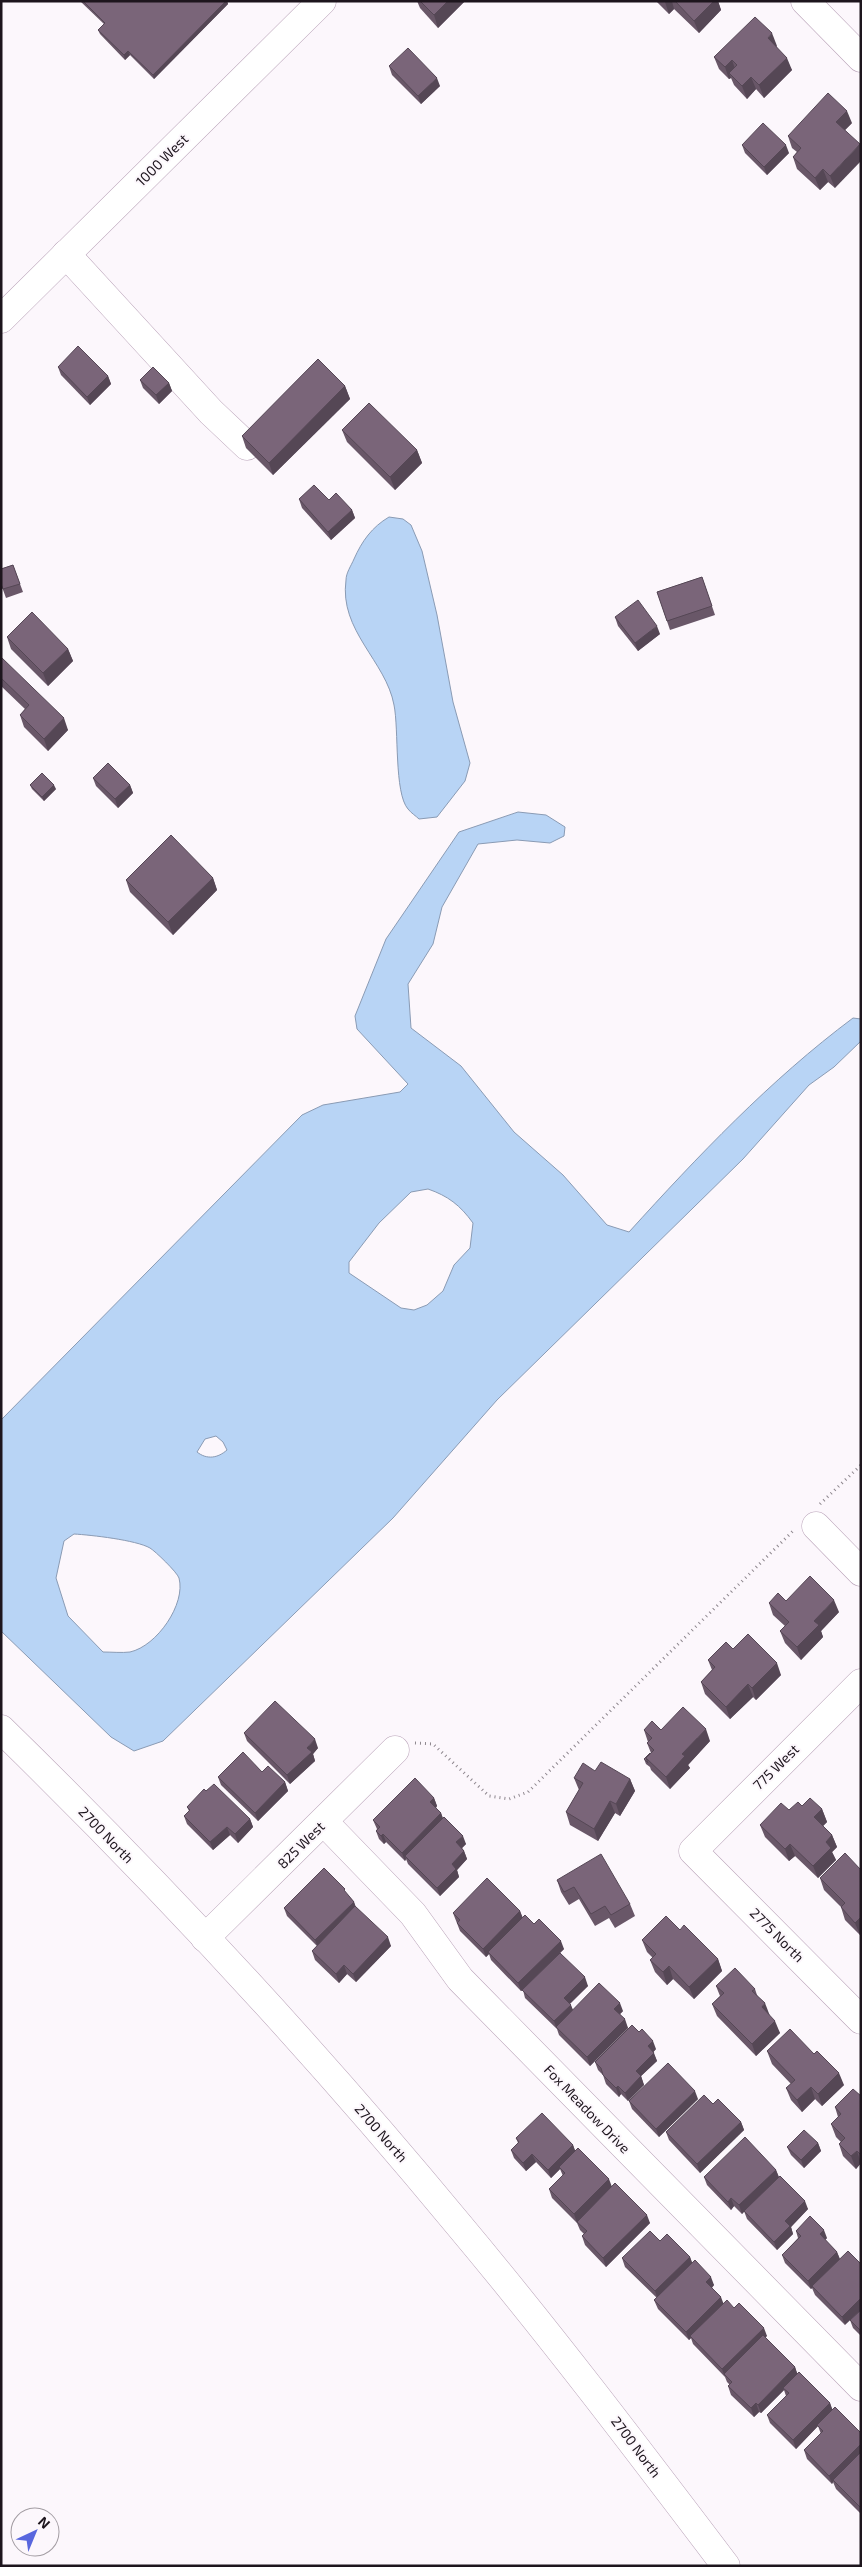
<svg xmlns="http://www.w3.org/2000/svg" width="862" height="2567" viewBox="0 0 862 2567" font-family="'Exo 2',sans-serif">
  <style>
    .water { fill: #b8d4f5; stroke: #8a9bb4; fill-rule: evenodd }
    .lines { fill: none; stroke-linecap: round; stroke-linejoin: round }
    .minor-casing { stroke: #b9a2b8; stroke-width: 29 }
    .major-casing { stroke: #b9a2b8; stroke-width: 29 }
    .path { stroke: #8e878e; stroke-width: 3; stroke-dasharray: 1 4; stroke-linecap: butt }
    .minor { stroke: #fff; stroke-width: 28 }
    .major { stroke: #fff; stroke-width: 28 }
    .wall { fill: #695768 }
    .shaded-wall { fill: #554755 }
    .building { fill: #7a6579; stroke: #554755 }
    .labels { text-anchor: middle; stroke-width: 4; stroke-linejoin: round; paint-order: stroke }
    .street-label { font-size: 14px; fill: #1d151d; stroke: #fcf7fc }
  </style>
  <rect width="100%" height="100%" fill="#fcf7fc"/>
  <!-- water -->
  <g class="water">
    <path d="M389,517l14,2 8,6 11,26 15,64 16,87 17,61 -5,18 -28,36 -18,2c-3,-3 -8,-6 -11,-10 -14,-16 -9,-80 -14,-104 -8,-44 -55,-74 -48,-125 0,-7 5,-14 8,-21 8,-18 18,-32 35,-42z"/>
    <path d="M518,812l28,3 19,12 -1,9 -14,7 -33,-3 -39,4 -36,63 -9,37 -25,40 3,44 50,38 53,66 49,43 44,50 22,7c69,-76 141,-152 224,-214l8,1v22l-27,26 -25,18 -66,74 -246,241 -104,118 -230,223 -29,10 -23,-14 -110,-106v-211l301,-305 21,-10 77,-13 8,-8 -51,-55 -2,-13 31,-77 73,-107zM428,1189c20,7 32,16 45,34l-3,25 -16,17 -11,26 -16,14 -13,5 -13,-2 -52,-35v-11l30,-39 32,-31zM216,1436l7,6 4,8c-9,8 -20,10 -30,2l8,-13zM74,1534c17,1 62,6 76,14 5,3 27,24 29,30 7,26 -22,68 -49,74 -8,1 -18,0 -27,0l-35,-36 -12,-38 8,-37z"/>
  </g>
  <g class="lines">
    <!-- minor casing -->
    <g class="minor-casing">
      <g id="minor">
        <path d="M805,1l56,57"/>
        <path d="M66,254l145,158 36,34"/>
        <path d="M1,319l321,-318"/>
        <path d="M816,1526l45,46"/>
        <path d="M861,1683l-168,168 168,169"/>
        <path d="M324,1822l89,92 47,65 401,408"/>
        <path d="M205,1938l190,-188"/>
      </g>
    </g>
    <!-- major casing -->
    <g class="major-casing">
      <path id="major" d="M1,1729c161,157 314,322 457,495 93,111 180,226 268,342"/>
    </g>
    <!-- path -->
    <g class="path">
      <path d="M820,1504l41,-39"/>
      <path d="M415,1743l18,1 56,52 20,3 19,-7 266,-262"/>
    </g>
    <!-- minor -->
    <use href="#minor" class="minor"/>
    <!-- major -->
    <use href="#major" class="major"/>
  </g>
  <!-- wall -->
  <g class="wall">
    <path d="M80,1h147l1,3 -74,75 -24,-24 -5,5 -25,-26 -2,-4 6,-6z"/>
    <path d="M417,1h48l-27,27 -18,-20z"/>
    <path d="M656,1h62l3,9 -22,23 -25,-24 -5,5z"/>
    <path d="M776,46l16,24 -28,28 -8,-9 -9,10 -13,-14 -3,-7 -2,1 -10,-10 -5,-12 63,-11z"/>
    <path d="M389,66l51,20 -19,18 -29,-29z"/>
    <path d="M852,123l-7,7 -10,58 -7,-6 -8,8 -23,-21 -4,-12 4,-5 -5,-4 -4,-12z"/>
    <path d="M742,145l47,8 -22,22 -22,-22z"/>
    <path d="M58,367l50,9 3,8 -21,21 -29,-30z"/>
    <path d="M140,380l29,3 3,8 -13,13 -16,-16z"/>
    <path d="M345,386l5,13 -77,76 -27,-27 -4,-12z"/>
    <path d="M342,430l75,20 5,13 -27,27 -48,-48z"/>
    <path d="M299,499l53,11 3,8 -24,22 -29,-32z"/>
    <path d="M13,565l10,27 -17,6 -4,-11h-1v-18z"/>
    <path d="M702,577l13,38 -45,15 -13,-38z"/>
    <path d="M615,617l45,17 -22,17 -20,-25z"/>
    <path d="M7,637l61,12 5,12 -25,25 -37,-37z"/>
    <path d="M1,657l67,73 -20,21 -24,-24 -4,-12 5,-6 -24,-23z"/>
    <path d="M93,778l37,7 3,8 -15,15 -22,-22z"/>
    <path d="M30,785l26,4 -12,12 -12,-12z"/>
    <path d="M213,878l4,12 -44,45 -43,-43 -4,-12z"/>
    <path d="M769,1603l70,9 -18,19 2,6 -22,23 -16,-17 -5,-12 5,-5 -12,-11z"/>
    <path d="M733,1649l48,26 -25,25 -3,-3 -23,22 -25,-25 -4,-12 11,-12 -4,-10z"/>
    <path d="M644,1730h17l49,11 -22,24 2,3 -20,21 -19,-19 -1,-3 -4,-3 -2,-5 7,-6 -4,-10 1,-1z"/>
    <path d="M244,1733l74,15 -5,6 2,7 -25,23 -43,-43z"/>
    <path d="M595,1771l35,8 5,12 -15,25 -5,-3 -17,28 -28,-16 -4,-13 13,-22 -5,-12z"/>
    <path d="M262,1772l23,10 3,9 -30,30 -37,-36 -3,-8z"/>
    <path d="M206,1791l44,28 3,8 -15,16 -8,-8 -17,15 -26,-26 -3,-8 5,-5 -2,-4z"/>
    <path d="M434,1798l3,8 -1,2 5,5 2,6 23,25 -4,4 2,3 3,8 -10,11 2,7 -19,19 -32,-32 -2,-5 -1,2 -19,-19 -2,2 -5,-5 -3,-8 1,-2 -4,-9z"/>
    <path d="M802,1806l20,3 5,13 -4,4 9,9 5,12 -5,5 4,8 -18,18 -23,-22 -6,5 -24,-24 -5,-12 29,-15z"/>
    <path d="M861,1870v64l-1,1 -15,-15 -4,-13 -17,-17 -4,-12z"/>
    <path d="M557,1880l73,24 5,12 -20,12 -6,-10 -14,8 -16,-27 -10,6 -8,-13z"/>
    <path d="M347,1894l7,8 1,4 36,40 -35,36 -9,-8 -8,9 -24,-23 -3,-9 5,-5 -30,-30 -3,-8z"/>
    <path d="M520,1911l3,7 11,6 30,25 -4,4 28,33 -18,18 3,6 50,1 -3,3 8,14 -38,38 -31,-31 -2,-6 -32,-31 -2,-8 -2,1 -30,-31 -2,-6 -3,3 -26,-26 -7,-18z"/>
    <path d="M680,1930l38,29 4,12 -28,28 -21,-20 -6,6 -12,-13 -5,-12 3,-2 -6,-6 -5,-12z"/>
    <path d="M716,1986l39,3 2,6 23,38 -24,23 -39,-40 -5,-12 8,-8z"/>
    <path d="M656,2049l-3,3 4,9 -16,15 3,9 -16,16 -7,-7 -2,3 -13,-13 -3,-9 -5,-5 -3,-8z"/>
    <path d="M767,2051l77,34 -22,21 -7,-7 -13,13 -11,-12 -5,-12 5,-4 -19,-20z"/>
    <path d="M861,2096v67l-5,6 -13,-13 -4,-12 2,-2 -5,-5 -5,-13 7,-7 -3,-10z"/>
    <path d="M698,2099l-39,38 -27,-28 -3,-8z"/>
    <path d="M713,2104l28,18 3,8 -44,43 -31,-33 -3,-8z"/>
    <path d="M516,2138l57,7 2,6 75,72 -44,44 -21,-22 -3,-9 2,-2 -4,-4 -3,-7 -25,-25 -3,-9 14,-13 -3,-7 -9,9 -15,-16 -10,9 -12,-13 -3,-8 7,-7z"/>
    <path d="M818,2143l3,8 -17,17 -13,-13 -4,-8z"/>
    <path d="M776,2170l3,7 29,32 -17,18 2,7 -16,16 -30,-31 -3,-8 -2,3 -8,-8 -3,4 -24,-25 -3,-8z"/>
    <path d="M796,2231l31,7 -2,2 12,12 3,7 5,66 -30,-30 -3,-7 -1,1 -26,-26 -3,-8 16,-17z"/>
    <path d="M660,2241l30,16 2,6 22,22 -2,3 11,15 11,5 33,28 -2,1 30,30 2,6 33,30 2,7 29,23v81l-25,-25 -3,-7 -1,2 -25,-25 -3,-9 17,-16 -3,-8 -22,23 -26,-26 -3,-8 19,-19 -2,-6 -23,23 -2,-1 -5,5 -23,-22 -3,-9 2,-1 -3,-3 -2,-5 -32,-33 -2,-6 -2,2 -31,-31 -4,-9 3,-2 -32,-31 -3,-9z"/>
    <path d="M861,2310v26l-8,-8 -3,-8z"/>
  </g>
  <!-- shaded-wall -->
  <g class="shaded-wall">
    <path d="M226,1h1l1,3 -74,75 -1,-4z"/>
    <path d="M448,1h17l-27,27 -4,-13z"/>
    <path d="M665,1h7l2,8 -5,5 -4,-12z"/>
    <path d="M714,1h4l3,9 -22,23 -5,-12z"/>
    <path d="M772,33l5,13 -5,4 -4,-12z"/>
    <path d="M128,51l2,4 -5,5 -1,-5z"/>
    <path d="M787,58l5,12 -28,28 -5,-13z"/>
    <path d="M732,60l4,12 -7,1 2,5 -2,1 -4,-12z"/>
    <path d="M751,77l5,12 -9,10 -5,-13z"/>
    <path d="M437,78l3,8 -19,18 -3,-8z"/>
    <path d="M847,111l5,12 -11,11 -5,-12z"/>
    <path d="M860,144l1,3v14l-26,27 -5,-12z"/>
    <path d="M786,145l3,8 -22,22 -3,-8z"/>
    <path d="M823,169l5,13 -8,8 -5,-12z"/>
    <path d="M108,376l3,8 -21,21 -3,-8z"/>
    <path d="M169,383l3,8 -13,13 -3,-9z"/>
    <path d="M345,386l5,13 -77,76 -4,-12z"/>
    <path d="M417,450l5,13 -27,27 -5,-13z"/>
    <path d="M352,510l3,8 -24,22 -3,-8z"/>
    <path d="M657,626l3,8 -22,17 -3,-8z"/>
    <path d="M68,649l5,12 -25,25 -5,-13z"/>
    <path d="M64,718l4,12 -20,21 -4,-12z"/>
    <path d="M54,785l2,4 -12,12 -2,-4z"/>
    <path d="M130,785l3,8 -15,15 -3,-9z"/>
    <path d="M213,878l4,12 -44,45 -5,-13z"/>
    <path d="M834,1600l5,12 -18,19 2,6 -22,23 -4,-13 17,-26z"/>
    <path d="M777,1663l4,12 -25,25 -4,-12z"/>
    <path d="M748,1684l5,13 -23,22 -4,-12z"/>
    <path d="M706,1729l4,12 -22,24 2,3 -20,21 -4,-12 16,-23z"/>
    <path d="M315,1739l3,9 -5,6 2,7 -25,23 -3,-9 20,-27z"/>
    <path d="M630,1779l5,12 -15,25 -4,-12z"/>
    <path d="M285,1782l3,9 -30,30 -3,-8z"/>
    <path d="M434,1798l3,8 -4,5 -3,-9z"/>
    <path d="M610,1801l5,12 -17,28 -4,-12z"/>
    <path d="M822,1809l5,13 -8,8 -5,-13z"/>
    <path d="M441,1813l3,8 -39,35 1,3 -1,2 -3,-8z"/>
    <path d="M250,1819l3,8 -15,16 -3,-9z"/>
    <path d="M227,1827l3,8 -17,15 -3,-8z"/>
    <path d="M383,1834l3,8 -2,2 -3,-8z"/>
    <path d="M832,1835l5,12 -5,5 4,8 -18,18 -5,-12 13,-24z"/>
    <path d="M463,1836l3,8 -7,7 -3,-9z"/>
    <path d="M790,1844l5,12 -6,5 -4,-12z"/>
    <path d="M464,1851l3,8 -10,11 2,7 -19,19 -3,-8 15,-24z"/>
    <path d="M354,1902l3,8 -39,38 -3,-8z"/>
    <path d="M520,1911l3,9 -35,32 1,2 -3,3 -3,-8z"/>
    <path d="M861,1917v17l-1,1 -5,-12z"/>
    <path d="M388,1937l3,9 -35,36 -3,-8z"/>
    <path d="M561,1941l3,8 -43,42 -3,-8z"/>
    <path d="M718,1959l4,12 -28,28 -5,-12z"/>
    <path d="M344,1965l3,9 -8,9 -3,-9z"/>
    <path d="M669,1966l4,13 -6,6 -4,-13z"/>
    <path d="M585,1977l3,9 -21,20 -3,-8z"/>
    <path d="M620,2003l3,8 -6,6 -3,-8z"/>
    <path d="M765,2003l5,13 -8,-9z"/>
    <path d="M571,2005l3,8 -18,14 -2,-6z"/>
    <path d="M625,2019l3,9 -38,38 -3,-9z"/>
    <path d="M775,2021l5,12 -24,23 -4,-12z"/>
    <path d="M653,2041l3,8 -5,6 -3,-9z"/>
    <path d="M654,2053l3,8 -16,15 3,9 -16,16 -3,-8 11,-22z"/>
    <path d="M839,2073l5,12 -22,21 -4,-12z"/>
    <path d="M618,2086l3,8 -2,3 -3,-9z"/>
    <path d="M811,2087l4,12 -13,13 -5,-12z"/>
    <path d="M695,2091l3,8 -39,38 -3,-8z"/>
    <path d="M741,2122l3,8 -44,43 -3,-9z"/>
    <path d="M818,2143l3,8 -17,17 -3,-8z"/>
    <path d="M573,2145l3,8 -17,14 1,2 -9,9 -3,-8z"/>
    <path d="M857,2151l4,12 -5,6 -5,-13z"/>
    <path d="M532,2154l4,8 -10,9 -3,-8z"/>
    <path d="M776,2170l3,8 -37,36 -3,-9z"/>
    <path d="M609,2179l3,8 -35,36 -3,-9z"/>
    <path d="M731,2198l3,8 -3,4 -3,-8z"/>
    <path d="M805,2201l3,8 -17,18 2,7 -16,16 -3,-8 11,-21z"/>
    <path d="M647,2215l3,8 -44,44 -3,-9z"/>
    <path d="M824,2230l3,8 -4,4 -3,-8z"/>
    <path d="M837,2252l3,8 -29,29 -3,-8z"/>
    <path d="M690,2257l3,8 -35,35 -3,-9z"/>
    <path d="M711,2277l3,8 -5,5 -3,-8z"/>
    <path d="M721,2297l3,8 -34,31 1,2 -2,2 -3,-8z"/>
    <path d="M861,2298v12l-16,15 -3,-8z"/>
    <path d="M764,2328l3,8 -41,40 -2,-2 1,3 -3,-8z"/>
    <path d="M795,2367l3,9 -15,12 1,2 -23,23 -3,-8z"/>
    <path d="M756,2403l3,9 -5,5 -3,-9z"/>
    <path d="M830,2403l3,8 -16,14 1,1 -22,23 -3,-9z"/>
    <path d="M861,2444v12l-28,24v2l-1,2 -3,-8z"/>
  </g>
  <!-- building -->
  <g class="building">
    <path d="M83,1h143l-73,74 -25,-24 -4,4 -26,-25 7,-7z"/>
    <path d="M420,1h28l-14,14z"/>
    <path d="M675,1h39l-20,20z"/>
    <path d="M755,17l17,16 -4,5 19,20 -28,27 -8,-8 -9,9 -13,-13 8,-8 -5,-5 -7,7 -11,-10z"/>
    <path d="M408,48l29,30 -19,18 -29,-30z"/>
    <path d="M828,93l19,18 -11,11 24,22 -30,32 -7,-7 -8,9 -22,-21 8,-9 -13,-12z"/>
    <path d="M763,123l23,22 -22,22 -22,-22z"/>
    <path d="M78,346l30,30 -21,21 -29,-30z"/>
    <path d="M318,359l27,27 -76,77 -27,-27z"/>
    <path d="M153,367l16,16 -13,12 -16,-15z"/>
    <path d="M369,403l48,47 -27,27 -48,-47z"/>
    <path d="M314,485l15,15 7,-7 16,17 -24,22 -29,-33z"/>
    <path d="M13,565l7,19 -17,5 -2,-5v-15z"/>
    <path d="M702,577l10,29 -45,15 -10,-29z"/>
    <path d="M638,600l19,26 -22,17 -20,-26z"/>
    <path d="M32,612l36,37 -25,24 -36,-36z"/>
    <path d="M1,657l63,61 -20,21 -24,-24 9,-10 -28,-27z"/>
    <path d="M108,763l22,22 -15,14 -22,-21z"/>
    <path d="M42,773l12,12 -12,12 -12,-12z"/>
    <path d="M171,835l42,43 -45,44 -42,-42z"/>
    <path d="M810,1576l24,24 -20,21 5,4 -22,22 -17,-16 9,-9 -20,-19 9,-10 8,8z"/>
    <path d="M748,1634l29,29 -25,25 -4,-4 -22,23 -25,-25 14,-15 -7,-7 18,-18 7,7z"/>
    <path d="M275,1701l40,38 -8,9 5,4 -25,23 -43,-42z"/>
    <path d="M683,1707l23,22 -24,25 3,2 -19,21 -20,-19 8,-8 -7,-7 5,-5 -8,-8 8,-9 9,9z"/>
    <path d="M243,1752l19,20 6,-6 17,16 -30,31 -37,-36z"/>
    <path d="M650,1753l-4,5 2,5 -4,-4z"/>
    <path d="M601,1762l29,17 -14,25 -6,-3 -16,28 -28,-17 17,-29 -9,-5 9,-15 12,8z"/>
    <path d="M415,1778l19,20 -4,4 11,11 -39,40 -19,-19 -2,2 -5,-5 4,-4 -7,-7z"/>
    <path d="M214,1784l36,35 -15,15 -8,-7 -17,15 -26,-26 6,-6 -3,-3 17,-18 2,2z"/>
    <path d="M810,1798l12,11 -8,8 18,18 -6,7 5,6 -18,18 -23,-22 -5,5 -25,-24 21,-22 8,7 9,-8 4,4z"/>
    <path d="M444,1817l19,19 -7,6 8,9 -12,13 4,5 -19,19 -32,-32z"/>
    <path d="M845,1853l16,17v47l-6,6 -14,-16 4,-4 -25,-25z"/>
    <path d="M601,1854l29,50 -19,11 -6,-9 -14,8 -17,-27 -10,5 -7,-12z"/>
    <path d="M324,1868l21,21 -1,1 10,12 -39,38 -31,-32z"/>
    <path d="M487,1878l33,33 -37,38 -26,-26 3,-3 -7,-7z"/>
    <path d="M355,1906l33,31 -35,37 -9,-9 -8,9 -24,-23z"/>
    <path d="M525,1915l9,9 5,-5 22,22 -43,42 -30,-31z"/>
    <path d="M666,1916l14,14 4,-5 34,34 -29,28 -20,-21 -6,6 -13,-12 6,-6 -14,-14z"/>
    <path d="M560,1953l25,24 -21,21 7,7 -17,16 -32,-31z"/>
    <path d="M735,1968l20,21 -3,2 13,12 -3,4 13,14 -23,23 -40,-40 12,-11 -8,-7z"/>
    <path d="M599,1983l21,20 -6,6 11,10 -38,38 -31,-30z"/>
    <path d="M632,2025l7,7 3,-3 11,12 -5,5 6,7 -18,18 5,5 -16,17 -7,-7 -2,2 -13,-13 -2,-7 -6,-6z"/>
    <path d="M790,2029l24,25 3,-3 22,22 -21,21 -7,-7 -14,13 -11,-12 9,-8 -28,-29z"/>
    <path d="M668,2063l27,28 -39,38 -27,-28z"/>
    <path d="M853,2089l8,7v59l-4,-4 -6,5 -12,-12 6,-6 -14,-14 10,-10 -6,-7z"/>
    <path d="M704,2095l9,9 5,-5 23,23 -44,42 -31,-32z"/>
    <path d="M542,2113l31,32 -25,25 -16,-16 -9,9 -12,-13 8,-8 -3,-4z"/>
    <path d="M804,2130l14,13 -17,17 -14,-13z"/>
    <path d="M745,2137l31,33 -37,35 -8,-7 -3,4 -24,-25z"/>
    <path d="M578,2148l31,31 -35,35 -25,-25 16,-16 -6,-6z"/>
    <path d="M780,2176l25,25 -20,20 5,5 -16,16 -30,-31z"/>
    <path d="M615,2183l32,32 -44,43 -21,-22 5,-5 -10,-9z"/>
    <path d="M810,2216l14,14 -4,4 17,18 -29,29 -26,-26 19,-19 -5,-5z"/>
    <path d="M650,2231l10,10 7,-7 23,23 -35,34 -33,-33z"/>
    <path d="M848,2251l13,13v34l-19,19 -30,-31z"/>
    <path d="M695,2260l16,17 -5,5 15,15 -35,35 -32,-32z"/>
    <path d="M727,2300l7,8 5,-5 25,25 -42,41 -32,-33z"/>
    <path d="M861,2310v21l-11,-11z"/>
    <path d="M763,2335l32,32 -37,38 -2,-2 -5,5 -23,-22 4,-4 -8,-8z"/>
    <path d="M799,2372l31,31 -37,37 -26,-25 22,-22 -6,-5z"/>
    <path d="M835,2407l26,26v11l-32,32 -25,-26 19,-19 -6,-6z"/>
    <path d="M861,2452v56l-28,-28z"/>
  </g>
  <g class="labels">
    <!-- street labels -->
    <g class="street-label">
      <text transform="translate(162 160) rotate(-45)" y="5">1000 West</text>
      <text transform="translate(776 1767) rotate(-45)" y="5">775 West</text>
      <text transform="translate(106 1835) rotate(46)" y="5">2700 North</text>
      <text transform="translate(301 1845) rotate(-45)" y="5">825 West</text>
      <text transform="translate(777 1935) rotate(45)" y="5">2775 North</text>
      <text transform="translate(587 2109) rotate(46)" y="5">Fox Meadow Drive</text>
      <text transform="translate(381 2133) rotate(49)" y="5">2700 North</text>
      <text transform="translate(636 2447) rotate(53)" y="5">2700 North</text>
    </g>
  </g>
  <!-- border -->
  <rect width="862" height="2567" fill="none" stroke="#1d151d" stroke-width="5"/>
  <!-- north arrow -->
  <g transform="translate(35 2532) rotate(44)"><circle r="24" fill="#fcf7fc" stroke="#a39da3"/>
  <path d="M0-4L9 19L0 12L-9 19Z" fill="#5967de"/>
  <text y="-8" font-size="14" font-weight="bold" text-anchor="middle" fill="#1d151d">N</text>
  </g>
</svg>
